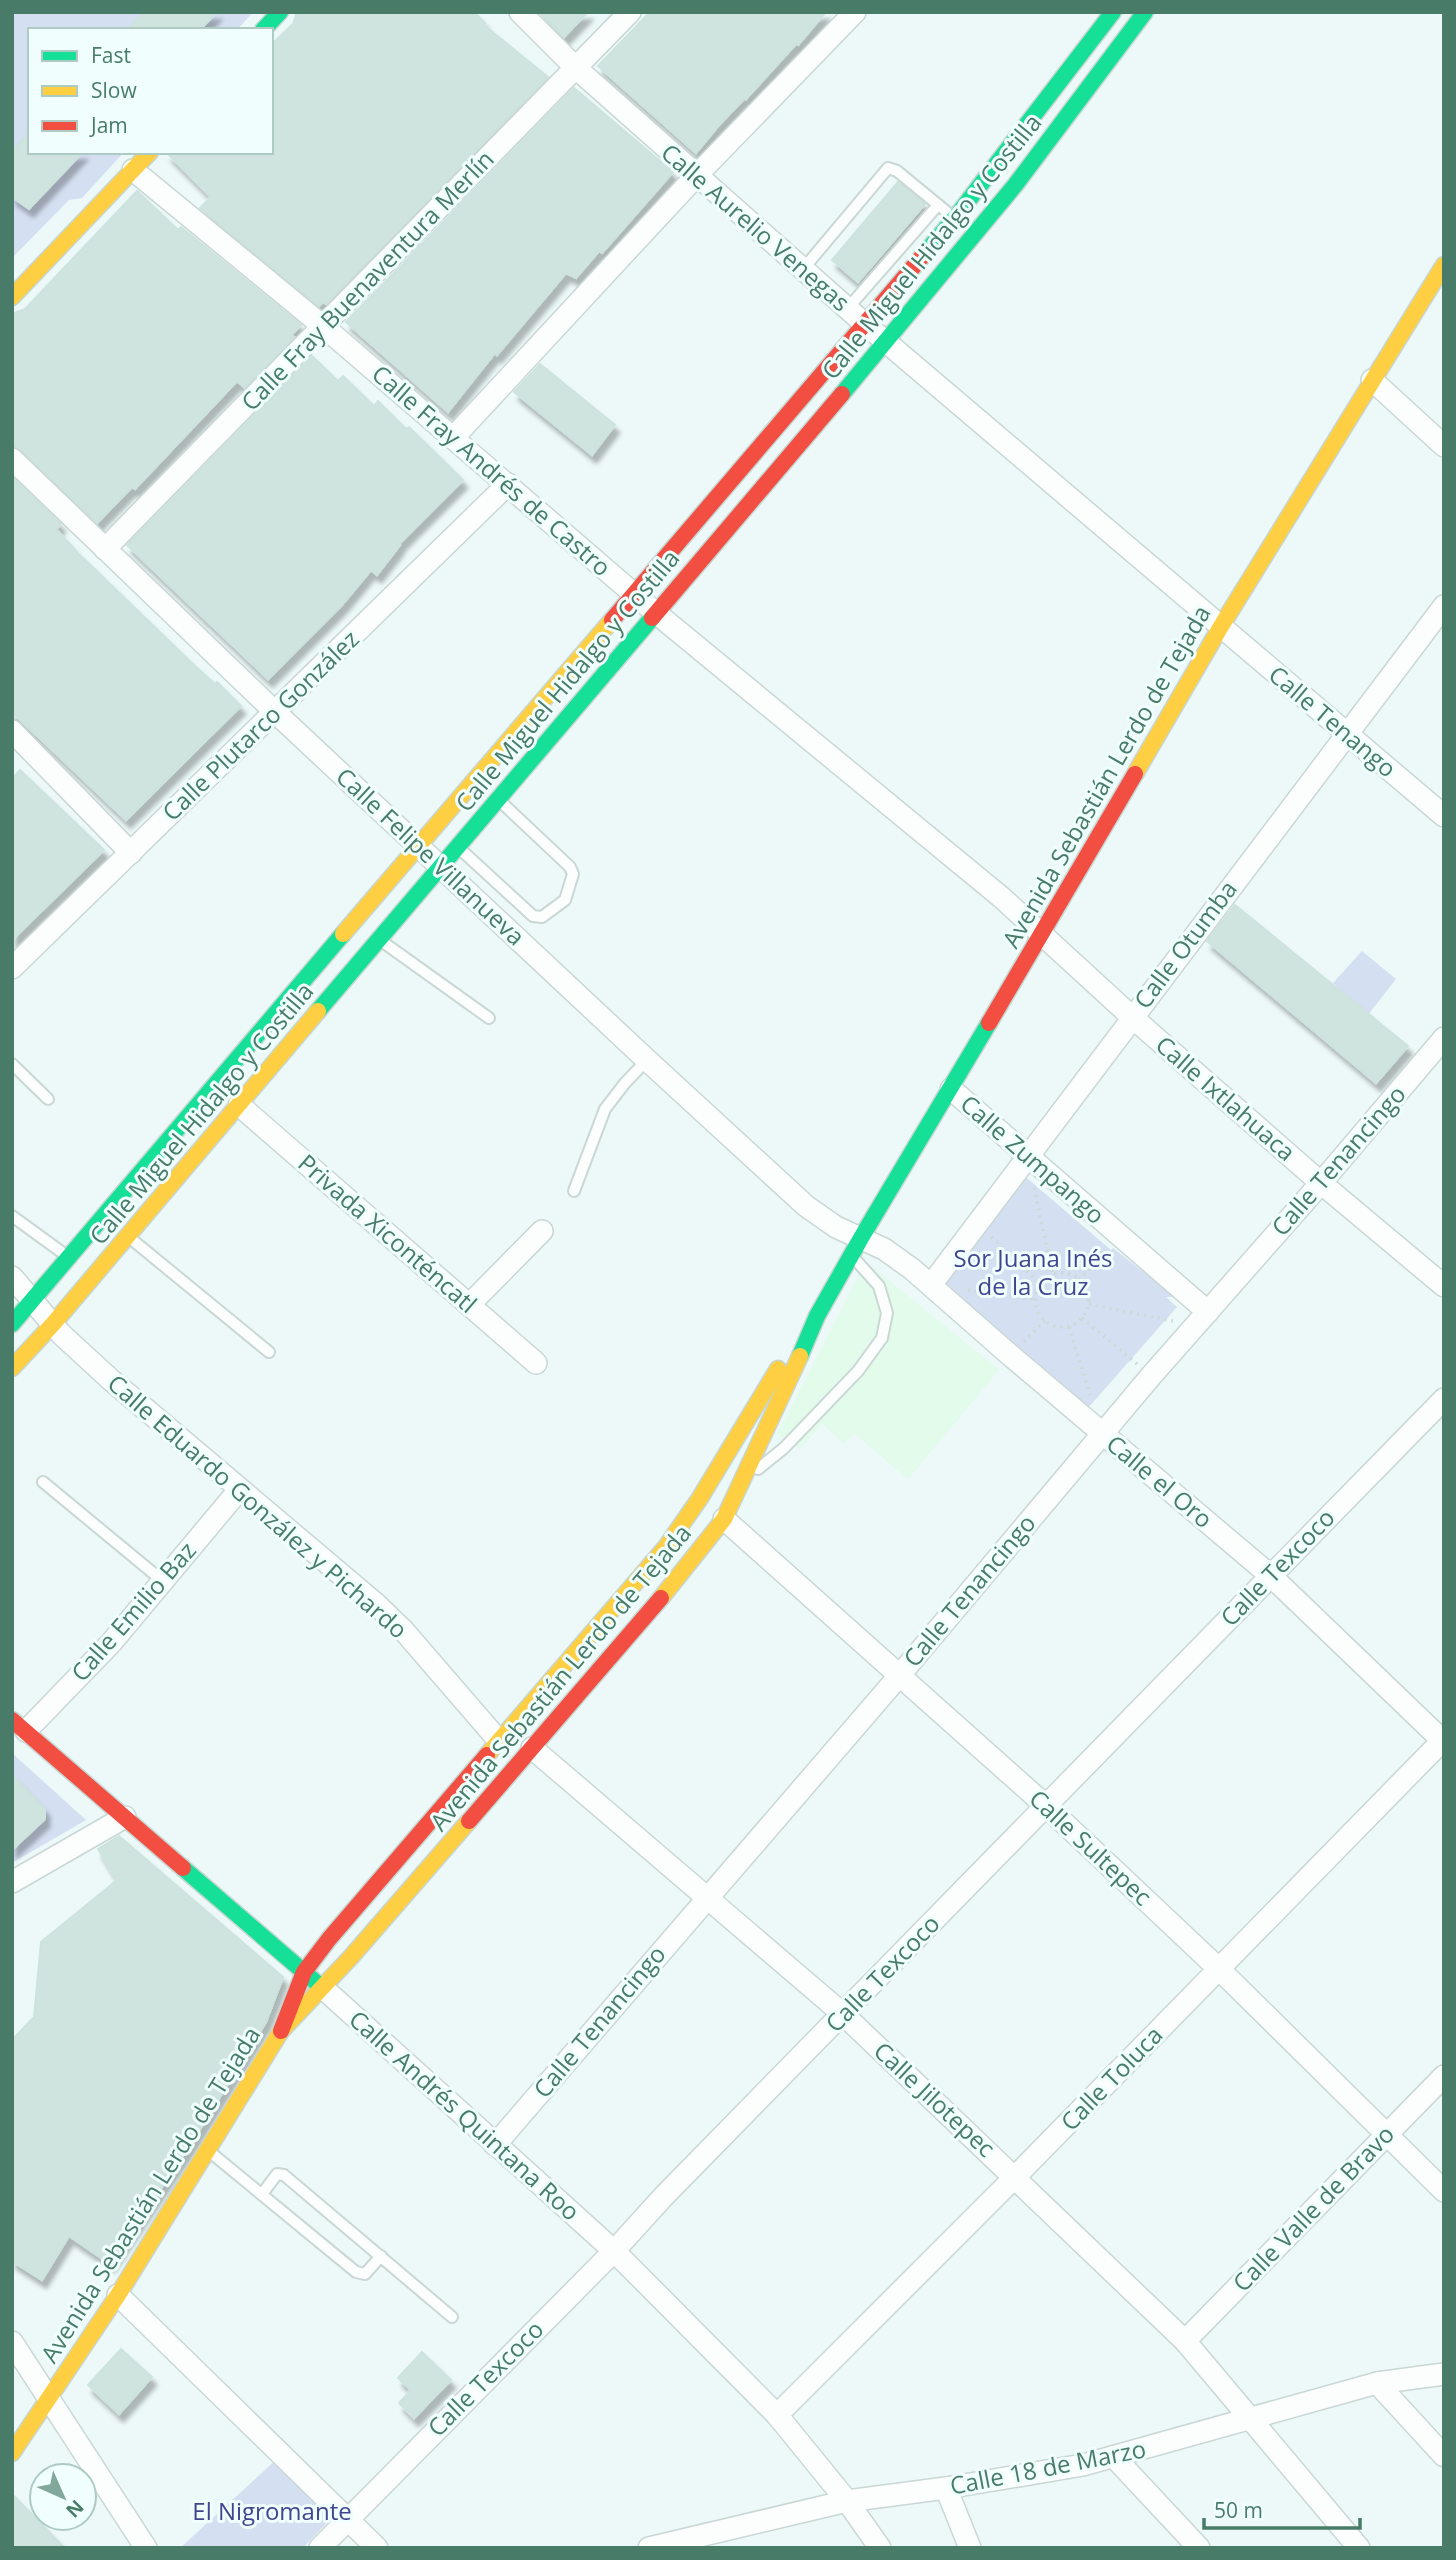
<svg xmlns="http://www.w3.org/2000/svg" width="1456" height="2560" viewBox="0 0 1456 2560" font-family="'Open Sans',sans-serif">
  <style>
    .medical { fill: #e2fbea }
    .green { fill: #d5dff2 }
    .building { fill: #d0e4df; stroke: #cde3dd; stroke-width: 2; filter: url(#shadow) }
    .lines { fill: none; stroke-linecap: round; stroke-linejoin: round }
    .lane-casing { stroke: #c9d7d5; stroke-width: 14 }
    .street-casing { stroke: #c9d7d5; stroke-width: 24 }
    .fast-casing { stroke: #c6d6d2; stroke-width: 19 }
    .slow-casing { stroke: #c6d6d2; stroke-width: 19 }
    .jam-casing { stroke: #c6d6d2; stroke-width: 19 }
    .path { stroke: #cadad5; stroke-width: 3.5; stroke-dasharray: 2 5; stroke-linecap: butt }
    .lane { stroke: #fcfefe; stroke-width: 10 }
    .street { stroke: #fcfefe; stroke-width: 21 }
    .fast { stroke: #16e098; stroke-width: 16 }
    .slow { stroke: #ffcf43; stroke-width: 16 }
    .jam { stroke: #f24e42; stroke-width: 16 }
    .labels { text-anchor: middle; stroke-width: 6; stroke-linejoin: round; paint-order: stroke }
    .street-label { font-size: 24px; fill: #487c69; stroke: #f0fffd }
    .park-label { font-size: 24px; fill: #434590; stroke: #f0fffd }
  </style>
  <defs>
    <filter id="shadow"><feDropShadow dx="4.5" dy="8" stdDeviation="2" flood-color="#0004"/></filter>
  </defs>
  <rect width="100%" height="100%" fill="#ecf9f8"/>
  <!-- medical -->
  <path class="medical" d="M866,1262l133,108 -91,109 -53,-45 -12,9 -21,-20 -22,26 -23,-15z"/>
  <!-- green -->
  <g class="green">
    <path d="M12,12h241l-16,18h-207v122h94l-42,46 -13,2 -57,58z"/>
    <path d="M1362,951l34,28 -28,36 -35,-32z"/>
    <path d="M1021,1173l90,77 2,-2 62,49h-9l11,10 -89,101 -150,-125z"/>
    <path d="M12,1753l74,67 -74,43z"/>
    <path d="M277,2459l57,56 -31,33h-123z"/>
  </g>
  <!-- building -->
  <g class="building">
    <path d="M144,12h73l-17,18h-73z"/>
    <path d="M297,12h177l11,11 -1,2 64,52 -222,227 -3,-2 -4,4 -119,-98 11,-11 -44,-44 104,-1v-107l22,-21z"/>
    <path d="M539,12h49l-24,25z"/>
    <path d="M650,12h176l-28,33 -2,-1 -50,55 -1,-1 -26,27 -23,28 -98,-87z"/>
    <path d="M574,88l99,84 -71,81 -3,-2 -23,27 -10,-5 -69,82 -2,-2 -47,59 -102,-90z"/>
    <path d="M30,132v20h53l-54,57 -17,-12v-46z"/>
    <path d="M898,182l27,22 -67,78 -26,-22z"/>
    <path d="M137,191l41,39 3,-3 120,98 -10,10 3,2 -49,51 -8,-7 -102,108 -3,-2 -35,36 -76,-73 -9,-4v-132l13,-5z"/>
    <path d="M312,356l26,25 5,-5 31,30 4,-5 28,28 3,-2 54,53 -64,64 1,1 -23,30 -6,-5 -29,35 -74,74 -141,-134z"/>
    <path d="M540,364l75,61 -23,30 -78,-63z"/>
    <path d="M12,477l49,47 -5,5 22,24 116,112 21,19 2,-2 24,24 -115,114 -114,-108z"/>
    <path d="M20,770l84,80 -92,90v-161z"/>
    <path d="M1235,905l173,141 -32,37 -169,-142z"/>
    <path d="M12,1775l33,34v10l-33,31z"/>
    <path d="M119,1836l164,141 -17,45 -75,122 -81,120 -41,-28 -27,44 -30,-19v-221l22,-23 7,-75 76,-62 -19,-31z"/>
    <path d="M121,2349l31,28 -33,37 -31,-29z"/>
    <path d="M422,2352l29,28 -37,38 -15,-15 12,-13 -13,-12z"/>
    <path d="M12,2494l53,54h-53z"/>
  </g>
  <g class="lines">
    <!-- lane casing -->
    <g class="lane-casing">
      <g id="lane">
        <path d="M804,268l84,-100 9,3 56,46"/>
        <path d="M848,308l90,-103"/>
        <path d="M460,849l73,67 9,1 23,-17 8,-26 -3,-7 -70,-66"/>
        <path d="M380,940l109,78"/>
        <path d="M12,1064l36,35"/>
        <path d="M574,1191l31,-82 20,-26 22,-23"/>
        <path d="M12,1216l55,40"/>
        <path d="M130,1238l139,114"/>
        <path d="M758,1469l26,-21 74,-77 24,-33 5,-25 -8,-27 -26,-29"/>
        <path d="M43,1482l121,100"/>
        <path d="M210,2152l146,120 9,2 16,-18"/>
        <path d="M262,2194l15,-20 7,1 168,142"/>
      </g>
    </g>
    <!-- street casing -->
    <g class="street-casing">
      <g id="street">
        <path d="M520,12l56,56 289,256 579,492"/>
        <path d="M133,170l191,157 332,286 345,284 131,120 189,166 123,103"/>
        <path d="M1372,380l72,66"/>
        <path d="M453,438l243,-262 159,-164"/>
        <path d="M12,459l263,253 372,348 159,146 30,21 48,22 28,20 98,86 261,221 173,166"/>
        <path d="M105,549l525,-537"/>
        <path d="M12,731l119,122"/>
        <path d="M12,968l496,-484"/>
        <path d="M951,1089l257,223"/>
        <path d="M239,1105l297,258"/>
        <path d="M12,1277l49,57 50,46 265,224 28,27 95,110"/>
        <path d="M931,1285l513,-679"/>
        <path d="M469,1305l73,-74"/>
        <path d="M724,1519l322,287 173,163 225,222"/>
        <path d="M26,1731l85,-88 128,-153"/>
        <path d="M532,1748l311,266 342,327 174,207"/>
        <path d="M12,1882l113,-65"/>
        <path d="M323,1988l291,263 163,164 70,86 33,47"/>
        <path d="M495,2145l404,-469 252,-300 170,-193 123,-145"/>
        <path d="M118,2295l259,253"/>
        <path d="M1185,2341l259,-265"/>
        <path d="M12,2342l134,206"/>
        <path d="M1377,2383l67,73"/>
        <path d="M777,2415l238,-238 429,-438"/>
        <path d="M1115,2458l84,90"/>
        <path d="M946,2488l24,60"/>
        <path d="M320,2548l294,-297 49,-54 781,-798"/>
        <path d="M649,2548l198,-47 99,-13 137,-23 294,-82 67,-9"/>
      </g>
    </g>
    <!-- fast casing -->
    <g class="fast-casing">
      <g id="fast">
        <path d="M263,30l17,-18"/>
        <path d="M926,252l29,-34 158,-206"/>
        <path d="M842,394l174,-210 129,-172"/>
        <path d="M318,1011l334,-393"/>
        <path d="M12,1324l331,-390"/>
        <path d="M800,1356l17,-40 44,-78 128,-215"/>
        <path d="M183,1868l136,117"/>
      </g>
    </g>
    <!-- slow casing -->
    <g class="slow-casing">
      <g id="slow">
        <path d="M12,297l138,-145"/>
        <path d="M1135,774l85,-146 224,-363"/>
        <path d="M343,934l269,-314"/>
        <path d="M12,1368l41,-44 265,-313"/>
        <path d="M661,1598l63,-79 76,-163"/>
        <path d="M487,1755l179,-208 34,-49 78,-129"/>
        <path d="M282,2030l69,-73 118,-136"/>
        <path d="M12,2453l106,-158 163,-264"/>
      </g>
    </g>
    <!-- jam casing -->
    <g class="jam-casing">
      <g id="jam">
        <path d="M652,618l190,-224"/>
        <path d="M612,620l314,-368"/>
        <path d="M989,1023l146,-249"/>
        <path d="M12,1720l171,148"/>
        <path d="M469,1821l192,-223"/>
        <path d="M281,2031l23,-59 25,-33 158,-184"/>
      </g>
    </g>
    <!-- path -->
    <g class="path">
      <path d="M1034,1188l19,87"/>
      <path d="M991,1237l50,47"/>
      <circle cx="1062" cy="1300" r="27"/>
      <path d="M1079,1280l27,-30"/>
      <path d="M968,1290l67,9"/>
      <path d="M1089,1304l84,17"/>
      <path d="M1082,1318l55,46"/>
      <path d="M1069,1327l21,68"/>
      <path d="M1024,1342l21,-21"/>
    </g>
    <!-- lane -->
    <use href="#lane" class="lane"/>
    <!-- street -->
    <use href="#street" class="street"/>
    <!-- fast -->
    <use href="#fast" class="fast"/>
    <!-- slow -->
    <use href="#slow" class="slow"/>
    <!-- jam -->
    <use href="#jam" class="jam"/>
  </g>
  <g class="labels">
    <!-- street labels -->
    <g class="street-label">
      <text transform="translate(755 228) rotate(41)" y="8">Calle Aurelio Venegas</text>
      <text transform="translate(932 247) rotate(-51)" y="8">Calle Miguel Hidalgo y Costilla</text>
      <text transform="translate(368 281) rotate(-46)" y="8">Calle Fray Buenaventura Merlín</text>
      <text transform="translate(491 471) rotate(41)" y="8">Calle Fray Andrés de Castro</text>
      <text transform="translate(568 681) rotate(-50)" y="8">Calle Miguel Hidalgo y Costilla</text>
      <text transform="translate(1332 722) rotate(40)" y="8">Calle Tenango</text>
      <text transform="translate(261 726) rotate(-44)" y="8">Calle Plutarco González</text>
      <text transform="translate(1107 777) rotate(-60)" y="8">Avenida Sebastián Lerdo de Tejada</text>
      <text transform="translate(430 857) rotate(43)" y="8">Calle Felipe Villanueva</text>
      <text transform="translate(1186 945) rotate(-53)" y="8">Calle Otumba</text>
      <text transform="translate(1225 1099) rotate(41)" y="8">Calle Ixtlahuaca</text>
      <text transform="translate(202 1114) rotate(-50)" y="8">Calle Miguel Hidalgo y Costilla</text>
      <text transform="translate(1032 1160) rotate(41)" y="8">Calle Zumpango</text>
      <text transform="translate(1339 1161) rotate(-49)" y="8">Calle Tenancingo</text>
      <text transform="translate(387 1234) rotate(41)" y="8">Privada Xiconténcatl</text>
      <text transform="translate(1159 1482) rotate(40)" y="8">Calle el Oro</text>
      <text transform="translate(257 1507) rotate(41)" y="8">Calle Eduardo González y Pichardo</text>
      <text transform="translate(1278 1568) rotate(-46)" y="8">Calle Texcoco</text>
      <text transform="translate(970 1591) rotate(-50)" y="8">Calle Tenancingo</text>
      <text transform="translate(134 1612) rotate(-49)" y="8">Calle Emilio Baz</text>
      <text transform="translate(561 1678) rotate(-50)" y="8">Avenida Sebastián Lerdo de Tejada</text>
      <text transform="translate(1090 1848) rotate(43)" y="8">Calle Sultepec</text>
      <text transform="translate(883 1974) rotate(-46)" y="8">Calle Texcoco</text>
      <text transform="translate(600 2022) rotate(-50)" y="8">Calle Tenancingo</text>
      <text transform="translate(1112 2079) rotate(-46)" y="8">Calle Toluca</text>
      <text transform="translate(934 2100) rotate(43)" y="8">Calle Jilotepec</text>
      <text transform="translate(464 2116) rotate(42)" y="8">Calle Andrés Quintana Roo</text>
      <text transform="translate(151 2195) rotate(-58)" y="8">Avenida Sebastián Lerdo de Tejada</text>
      <text transform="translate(1314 2209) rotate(-46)" y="8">Calle Valle de Bravo</text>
      <text transform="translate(486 2379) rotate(-45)" y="8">Calle Texcoco</text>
      <text transform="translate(1048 2468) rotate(-11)" y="8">Calle 18 de Marzo</text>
    </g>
    <!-- park labels -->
    <g class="park-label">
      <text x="1033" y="1267">Sor Juana Inés<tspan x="1033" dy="28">de la Cruz</tspan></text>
      <text x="272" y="2520">El Nigromante</text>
    </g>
  </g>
  <!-- border -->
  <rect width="1456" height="2560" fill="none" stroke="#487c69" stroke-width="28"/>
  <!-- legend -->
  <rect x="28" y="28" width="245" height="126" fill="#f0fffd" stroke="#adcbc2" stroke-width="2"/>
  <rect x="42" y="51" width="35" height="10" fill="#16e098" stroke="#adcbc2" stroke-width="2"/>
  <text x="91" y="63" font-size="21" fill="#487c69">Fast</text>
  <rect x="42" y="86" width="35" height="10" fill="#ffcf43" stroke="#adcbc2" stroke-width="2"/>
  <text x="91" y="98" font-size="21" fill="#487c69">Slow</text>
  <rect x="42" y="121" width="35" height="10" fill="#f24e42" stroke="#adcbc2" stroke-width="2"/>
  <text x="91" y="133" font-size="21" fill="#487c69">Jam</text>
  <!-- north arrow -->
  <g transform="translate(63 2497) rotate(135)"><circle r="33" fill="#f0fffd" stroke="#adcbc2" stroke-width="2"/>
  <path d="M0-5L12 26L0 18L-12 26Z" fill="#81a89b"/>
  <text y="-10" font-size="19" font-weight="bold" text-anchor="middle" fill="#487c69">N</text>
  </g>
  <!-- scale -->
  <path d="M1204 2518v10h156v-10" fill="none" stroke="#487c69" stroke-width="3.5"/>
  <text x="1214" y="2518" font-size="21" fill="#487c69" stroke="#f0fffd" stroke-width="5" paint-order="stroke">50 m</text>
</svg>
